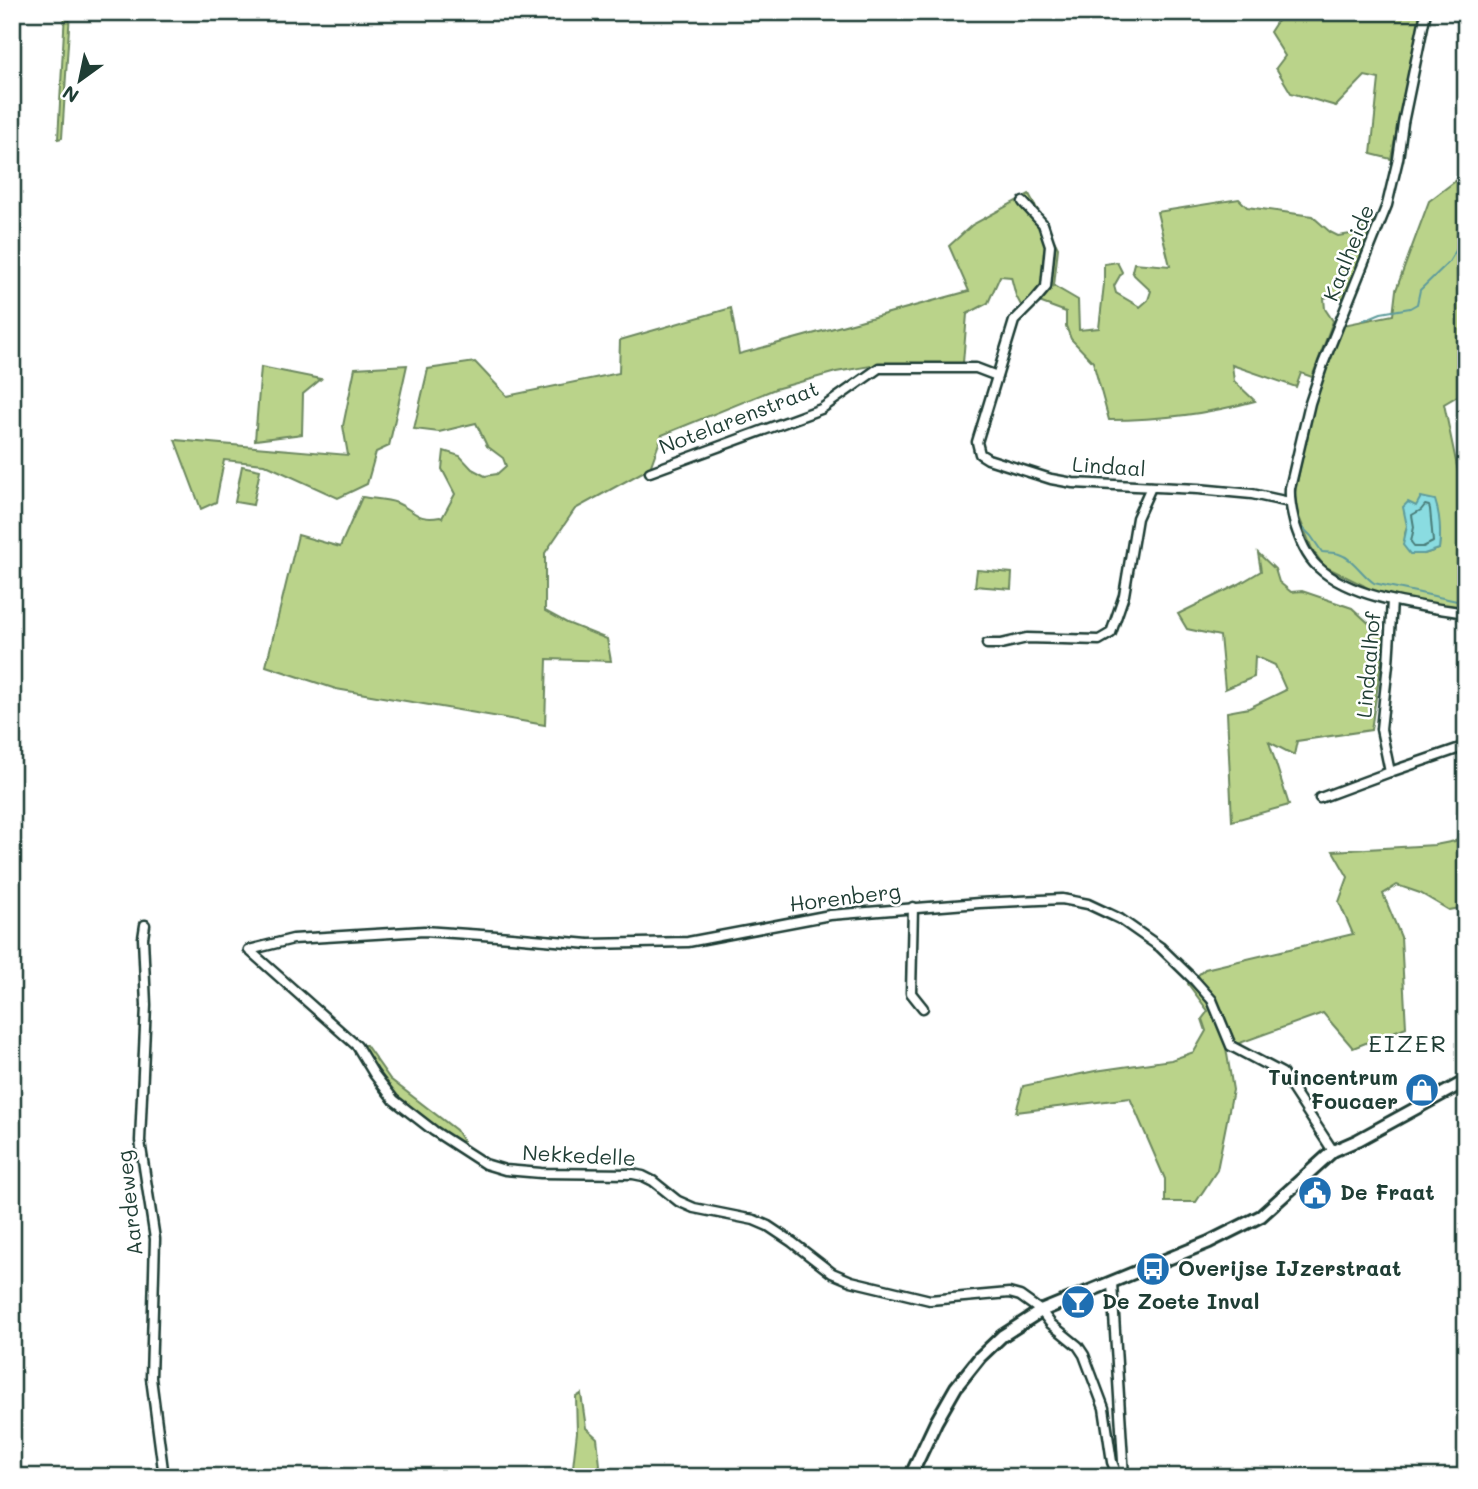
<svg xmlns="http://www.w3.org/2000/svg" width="1478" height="1489" viewBox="0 0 1478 1489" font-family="Mali,sans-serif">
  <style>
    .green { fill: #bad38a; stroke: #6c885f; stroke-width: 2; fill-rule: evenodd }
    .water { fill: #8adce1; stroke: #5f9c9c; stroke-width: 2 }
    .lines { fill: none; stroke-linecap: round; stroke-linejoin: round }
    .shore { stroke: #4a7d79; stroke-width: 2 }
    .stream { stroke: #5f9c9c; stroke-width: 2 }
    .street-casing { stroke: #1f3d34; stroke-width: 13 }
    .secondary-casing { stroke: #1f3d34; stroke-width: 16 }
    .street { stroke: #fff; stroke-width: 8 }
    .secondary { stroke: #fff; stroke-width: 10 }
    .labels { text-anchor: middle; stroke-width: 5; stroke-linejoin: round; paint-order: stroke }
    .street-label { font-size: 21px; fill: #1f3d34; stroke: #fff }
    .poi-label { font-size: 21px; font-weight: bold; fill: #1f3d34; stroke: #fff; text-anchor: start }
    .quarter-label { font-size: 24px; letter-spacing: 2px; fill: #1f3d34; stroke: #fff }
  </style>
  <rect width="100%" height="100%" fill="#fff"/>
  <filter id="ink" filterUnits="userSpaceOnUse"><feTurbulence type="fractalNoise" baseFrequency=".0143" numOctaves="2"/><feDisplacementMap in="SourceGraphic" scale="14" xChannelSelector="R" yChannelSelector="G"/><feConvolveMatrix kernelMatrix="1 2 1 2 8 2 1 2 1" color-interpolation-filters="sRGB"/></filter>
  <g filter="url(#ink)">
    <!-- green -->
    <g class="green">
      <path d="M65,12h5l-8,126 -4,1z"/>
      <path d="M1266,12h155l-30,147 -20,-5 8,-75 -14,-3 -29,30 -45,-13 -15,-25 9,-12 -15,-24 11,-17z"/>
      <path d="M1466,173v218l-22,13 16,77 6,4v122c-24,-1 -85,-8 -103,-22l-39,-19 -12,-17 -19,-47 13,-63 9,-38 28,-76 50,-10 3,-25 33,-89zM1437,508l3,27 -1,14 -15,5 -19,-20 2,-8z"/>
      <path d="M1029,194l29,54 -4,38 24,14 1,30 20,-2 5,-44v-20l13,-2 5,10 -8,14 2,7 24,14 8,-7 3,-9 -17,-16 -2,-4 2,-8 36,3 -13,-54 82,-13 8,8 65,9 18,16 8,4 19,-3 16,-12 -28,78 -11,-4 -10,3 1,11 8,12 -21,56 -11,-4 -5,14 -64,-22 2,16 21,20c-48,13 -96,19 -146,19l-16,-58 -22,-23 -5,-13v-14l-35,-13 -8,10 -7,-13 -5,-19 -11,-1 -12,27 -21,11 -4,49 -56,3 -30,-1 -41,7 -61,17 -113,46 -12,33 -75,41 -30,44v58l22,12 40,16 4,22 -64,-2 -2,66 -209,-36 -70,-23 32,-131 42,12 22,-50c11,2 25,2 35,6 19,8 19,18 43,14l2,1 13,-24 -13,-25 2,-18 16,5 12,13 13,7 12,-2 9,-8 -3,-8 -16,-12 -11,-23 -37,9 -25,-3 14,-60 47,-7 32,34 112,-23 1,-33 111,-32 8,46 230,-63 -20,-45 23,-21z"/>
      <path d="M407,365l-18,81 -13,6 -9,32 -29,14 -74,-34 -40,-4 -8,42 -15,7 -26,-69 173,15 -5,-29 12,-58z"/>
      <path d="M261,367l60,12 -18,15 -1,40 -47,6z"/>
      <path d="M242,466l18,4 -7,35 -18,-3z"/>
      <path d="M1258,553l17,16 4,13 12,10 11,-1 50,17 33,30 -14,92 -74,11 -3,14 -25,-13 20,63 -57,16 -5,-109 22,-4 37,-18 -11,-25 -20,-9 -1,21 -29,12 -5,-53 -33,-7 -9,-15 61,-30 22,-13z"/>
      <path d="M977,570l35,3 -1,16 -36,-3z"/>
      <path d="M1466,827v80l-17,3 -29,-17 -23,-8 -14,9 18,43 5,90 -53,21 -30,-35 -97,35 7,42 -16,80 -21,32h-31v-23l-35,-81 -114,14 7,-26 72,-15 76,-11 23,-8 12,-21 -4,-12 6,-8 -20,-27 17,-15 148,-35 -14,-32 9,-25 -15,-26 102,-6 20,-4z"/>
      <path d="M359,1045h7l24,34 66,51 11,18 -71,-50z"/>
      <path d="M581,1394l5,34 11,10 3,27 -3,12h-22l-2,-10 4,-35 -1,-35z"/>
    </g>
    <!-- water -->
    <path class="water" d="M1421,497l14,3c5,15 6,33 4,49l-15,5h-14l-7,-9 4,-19 -4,-19 5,-5 8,4z"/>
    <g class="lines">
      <!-- shore -->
      <path class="shore" d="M1425,505l4,1 1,3 3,33 -10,5h-8l-4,-5 3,-15 -2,-12 9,-5z"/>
      <!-- stream -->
      <g class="stream">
        <path d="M1364,320l17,-7 29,-5 7,-4 3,-14 29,-28 17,-28"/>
        <path d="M1297,516l3,9 11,11 11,16c5,1 11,0 17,2 14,4 23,21 35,29l92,20"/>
      </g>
      <!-- street casing -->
      <g class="street-casing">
        <g id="street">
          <path d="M1426,12l-23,111 -5,36 -11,46 -64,159 -13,39 -20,85c-1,14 2,24 5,37 5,15 11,31 23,42 34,32 103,39 148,46"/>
          <path d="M1023,202l20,22 7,21 -4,42 -11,13 -21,21 -37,121 3,12 8,5 63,20 22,4 125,6 54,5 37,8"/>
          <path d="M650,472l171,-63 58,-41h97l21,8"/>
          <path d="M987,644h14l26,-6 72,2 12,-7 13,-38 13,-77 14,-31"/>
          <path d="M1390,772l76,-26"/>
          <path d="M1320,798l70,-26 -9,-43 7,-65 4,-63"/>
          <path d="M913,907l-2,86 12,15"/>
          <path d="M145,925l-2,13 3,67 -6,136 15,98 -4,139 13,99"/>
          <path d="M249,950l44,-11 131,-8 87,6 78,7 99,-2 142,-27 149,-12 83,-4 26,5 32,15 40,28 35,34 17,19 19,46 51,27 51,78"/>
          <path d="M249,950l108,96 17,28 20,26 40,31 51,33 20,6 36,3 92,1 10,2 10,5 25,20 16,7 60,12 14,6 24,16 40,31 19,8 79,19 79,-7 11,3 21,15 10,13 27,22 6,9 20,53 8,54 6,15"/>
          <path d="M1112,1283l12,194"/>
        </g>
      </g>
      <!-- secondary casing -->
      <g class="secondary-casing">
        <path id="secondary" d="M910,1477l26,-55 20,-35 24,-30 22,-21 39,-25 168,-69 52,-26 72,-65 25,-11 108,-59"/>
      </g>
      <!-- street -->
      <use href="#street" class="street"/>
      <!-- secondary -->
      <use href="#secondary" class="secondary"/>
    </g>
  </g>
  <!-- icons -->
  <defs>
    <g id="shop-disc" transform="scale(1.75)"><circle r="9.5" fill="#1f6fb2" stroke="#fff"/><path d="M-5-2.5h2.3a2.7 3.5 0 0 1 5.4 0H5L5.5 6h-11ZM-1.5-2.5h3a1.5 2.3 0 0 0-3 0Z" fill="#fff"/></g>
    <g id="civic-disc" transform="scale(1.75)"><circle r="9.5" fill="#1f6fb2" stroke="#fff"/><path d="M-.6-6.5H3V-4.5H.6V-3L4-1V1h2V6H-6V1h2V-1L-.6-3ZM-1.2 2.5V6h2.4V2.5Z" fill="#fff"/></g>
    <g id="bus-disc" transform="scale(1.75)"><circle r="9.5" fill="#1f6fb2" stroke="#fff"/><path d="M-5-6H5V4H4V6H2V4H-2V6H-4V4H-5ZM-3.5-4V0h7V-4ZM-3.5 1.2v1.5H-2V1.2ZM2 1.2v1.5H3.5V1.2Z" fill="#fff"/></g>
    <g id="bar-disc" transform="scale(1.75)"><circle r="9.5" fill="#1f6fb2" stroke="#fff"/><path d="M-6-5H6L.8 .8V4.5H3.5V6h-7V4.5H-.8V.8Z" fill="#fff"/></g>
  </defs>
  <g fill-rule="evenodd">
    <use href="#shop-disc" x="1422" y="1090"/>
    <use href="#civic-disc" x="1315" y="1193"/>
    <use href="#bus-disc" x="1153" y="1269"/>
    <use href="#bar-disc" x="1078" y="1302"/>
  </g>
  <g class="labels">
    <!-- street labels -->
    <g class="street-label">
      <text transform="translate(1349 253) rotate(-68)" y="7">Kaalheide</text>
      <text transform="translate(739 418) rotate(-21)" y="7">Notelarenstraat</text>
      <text transform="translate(1109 467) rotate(4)" y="7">Lindaal</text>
      <text transform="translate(1369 665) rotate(-85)" y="7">Lindaalhof</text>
      <text transform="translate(845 898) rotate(-7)" y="7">Horenberg</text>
      <text transform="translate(579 1156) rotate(3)" y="7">Nekkedelle</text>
      <text transform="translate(130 1203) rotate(-96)" y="7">Aardeweg</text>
    </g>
    <!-- poi labels -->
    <g class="poi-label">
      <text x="1398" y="1085" text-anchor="end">Tuincentrum<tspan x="1398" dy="24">Foucaer</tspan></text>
      <text x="1340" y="1200">De Fraat</text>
      <text x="1178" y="1276">Overijse IJzerstraat</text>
      <text x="1102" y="1309">De Zoete Inval</text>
    </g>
    <!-- quarter labels -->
    <g class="quarter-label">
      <text x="1408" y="1052">EIZER</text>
    </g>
  </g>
  <!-- margin -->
  <rect width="1478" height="1489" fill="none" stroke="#fff" stroke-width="42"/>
  <rect x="21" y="21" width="1436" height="1447" fill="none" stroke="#1f3d34" stroke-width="2.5" filter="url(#ink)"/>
  <!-- north arrow -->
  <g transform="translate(80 80) rotate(213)" stroke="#ffffff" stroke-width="5" paint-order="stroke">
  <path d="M0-5L12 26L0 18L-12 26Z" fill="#1f3d34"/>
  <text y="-10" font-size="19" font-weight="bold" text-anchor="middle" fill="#1f3d34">N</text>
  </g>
</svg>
